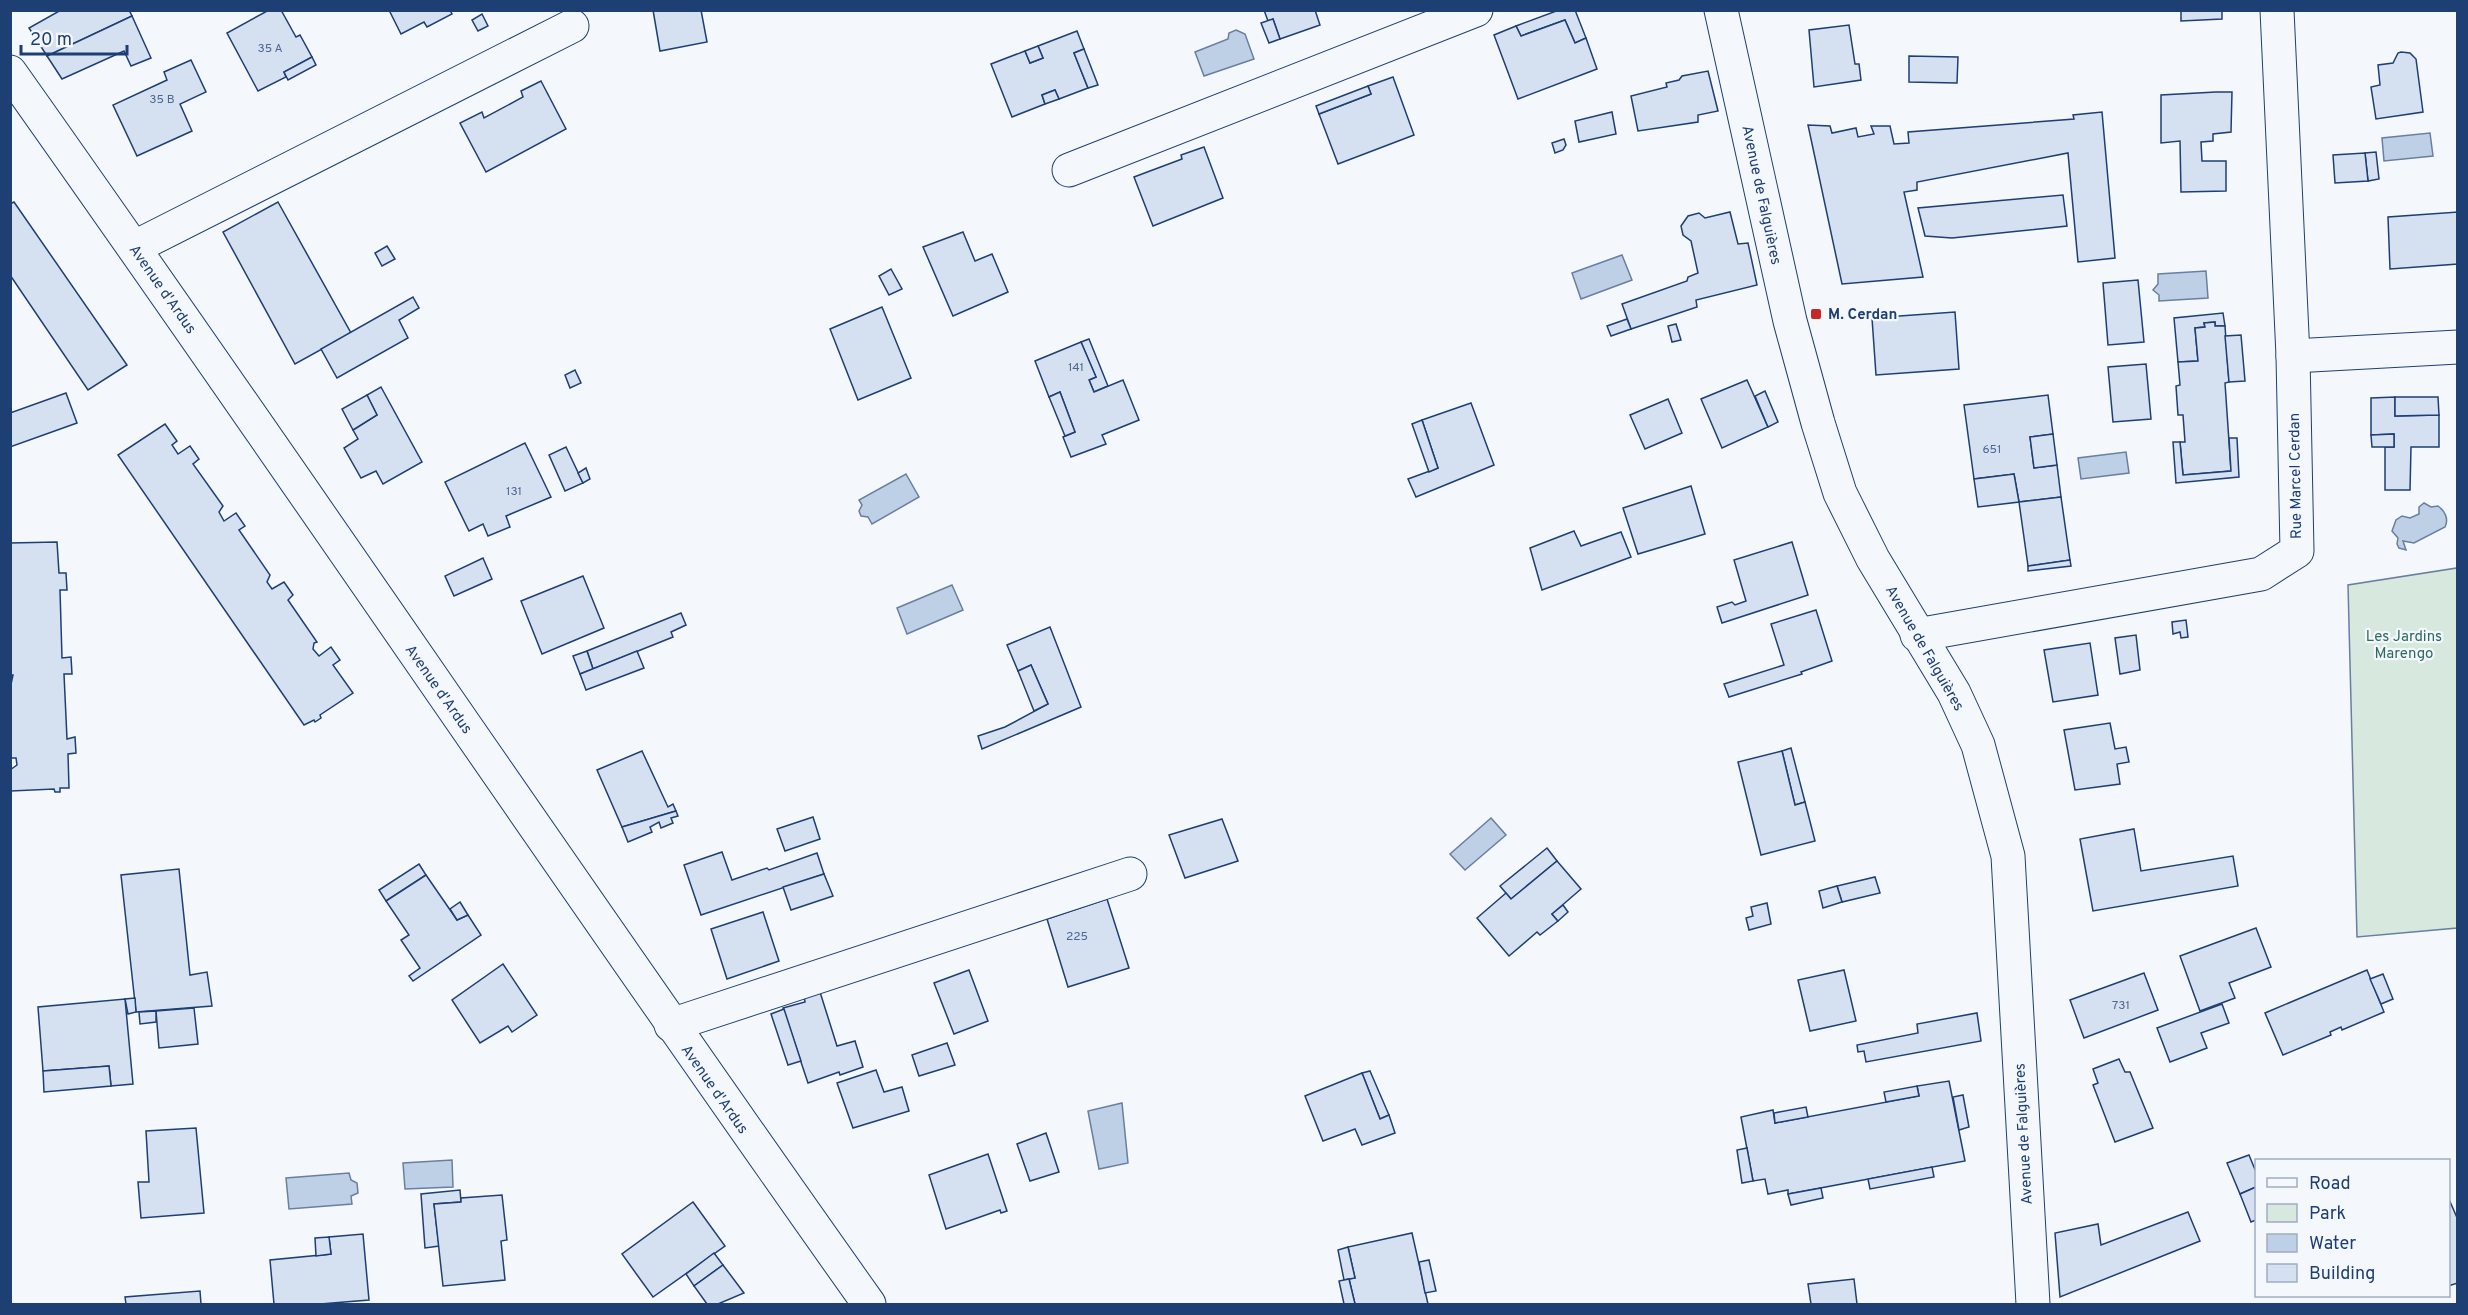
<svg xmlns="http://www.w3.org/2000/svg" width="2468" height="1315" viewBox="0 0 2468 1315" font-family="Overpass,sans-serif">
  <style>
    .green { fill: #d7e8df; stroke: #687fa3; stroke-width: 1.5 }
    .water { fill: #bed0e5; stroke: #687fa3; stroke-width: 1.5 }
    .building { fill: #d5e0f0; stroke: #1d3f73; stroke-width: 1.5 }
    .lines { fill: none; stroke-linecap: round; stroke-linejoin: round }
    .minor-casing { stroke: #1d3f73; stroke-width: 35 }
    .major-casing { stroke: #1d3f73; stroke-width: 35 }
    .minor { stroke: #f4f7fb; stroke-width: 33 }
    .major { stroke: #f4f7fb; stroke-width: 33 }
    .poi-dot { fill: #c62828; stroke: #f4f7fb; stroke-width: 2 }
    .labels { text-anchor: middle; stroke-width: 4.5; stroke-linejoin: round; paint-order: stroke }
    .number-label { font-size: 12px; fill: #4b6792 }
    .street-label { font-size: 15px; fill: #1d3f73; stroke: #f4f7fb }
    .poi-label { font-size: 15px; font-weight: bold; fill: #1d3f73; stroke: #f4f7fb; text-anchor: start }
    .park-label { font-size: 15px; fill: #2c6c60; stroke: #f4f7fb }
  </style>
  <rect width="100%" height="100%" fill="#f4f7fb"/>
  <!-- green -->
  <path class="green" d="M2457,568v360l-100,9 -9,-352z"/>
  <!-- water -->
  <g class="water">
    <path d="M1236,30l9,4 9,25 -50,17 -9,-24 33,-13 1,-6z"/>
    <path d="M2430,133l3,23 -49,5 -2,-23z"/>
    <path d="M1622,255l10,25 -51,19 -9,-26z"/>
    <path d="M2206,271l2,27 -49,3v-6l-6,-5 5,-6v-10z"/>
    <path d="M2126,452l3,21 -48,6 -3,-21z"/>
    <path d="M906,474l13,23 -47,27 -4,-7 -7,-1 -2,-5 3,-6 -3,-5z"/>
    <path d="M2424,503l7,4 7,-1c7,5 11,13 7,21l-31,16 -11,-2 3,9 -7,-2 -2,-4 1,-6 -6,-7 4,-11 6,-4 8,2 9,-4v-7z"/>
    <path d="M952,585l11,25 -56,24 -10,-26z"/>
    <path d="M1491,818l15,17 -41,35 -15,-16z"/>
    <path d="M1122,1103l6,60 -29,6 -11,-58z"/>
    <path d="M452,1160l1,27 -48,2 -2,-26z"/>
    <path d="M349,1173l2,7 6,3 1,10 -7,3 1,8 -63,5 -3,-31z"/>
  </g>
  <!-- building -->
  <g class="building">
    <path d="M61,10h68l3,6 -85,40 -18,-28z"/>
    <path d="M269,10h12l15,27 4,-2 12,22 -28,15 2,5 -28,14 -31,-58z"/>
    <path d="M389,10h61l2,4 -25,13 -3,-5 -23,12z"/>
    <path d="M653,10h48l6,32 -47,9z"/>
    <path d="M1264,10h51l5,15 -40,14 -7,-20 -5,2z"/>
    <path d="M1559,10h16l11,28 -11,5 -10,-23 -44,16 -5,-10z"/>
    <path d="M2181,10h41v9l-41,2z"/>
    <path d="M482,14l6,12 -10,5 -6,-11z"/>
    <path d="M132,16l19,42 -20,8 -7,-15 -62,28 -15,-23z"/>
    <path d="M1273,19l7,20 -11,4 -8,-20z"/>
    <path d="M1565,20l10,23 11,-5 11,31 -79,30 -24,-64 22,-9 5,10z"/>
    <path d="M1849,25l6,39h4l2,16 -47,7 -5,-57z"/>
    <path d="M1077,31l7,18 -10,4 14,35 -29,11 -4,-9 -13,5 3,9 -33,13 -21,-53 34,-13 5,12 13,-5 -5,-12z"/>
    <path d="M1038,46l5,12 -13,5 -5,-12z"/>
    <path d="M1084,49l14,36 -10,3 -14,-35z"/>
    <path d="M2401,52l9,1 6,6 7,53 -47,7 -5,-32 9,-2 -2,-20 15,-2 5,-10z"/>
    <path d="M1909,56l49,1 -1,26 -48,-1z"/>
    <path d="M312,57l4,8 -28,15 -4,-8z"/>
    <path d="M191,60l15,32 -26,12 12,27 -55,25 -24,-51 54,-25 -3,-8z"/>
    <path d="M1708,71l10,40 -20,4v7l-60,9 -7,-35 36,-9 -1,-4 13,-3 3,-4z"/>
    <path d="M1393,77l21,58 -76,29 -19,-50 52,-20 -3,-8z"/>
    <path d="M541,81l25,48 -80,43 -26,-49 22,-11 2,6 39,-21 -2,-6z"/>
    <path d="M1368,86l3,8 -52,20 -3,-8z"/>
    <path d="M1055,90l4,9 -14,5 -3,-9z"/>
    <path d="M2216,92h16l-1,40 -18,2v7l-12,1 1,19h24v30l-45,1 -1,-51 -19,2v-48z"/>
    <path d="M1612,112l4,22 -37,8 -4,-21z"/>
    <path d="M2102,112l13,146 -37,4 -10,-109 -151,29v8l-13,2 19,85 -81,7 -34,-159 22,1 2,7 24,-5 2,9 16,-3 -3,-8h19l4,18 15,-1 -1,-11 166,-13 -1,-4z"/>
    <path d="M1564,139l2,6 -3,5 -8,3 -3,-10z"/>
    <path d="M1204,147l19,51 -70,28 -19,-49 48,-18 -1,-4z"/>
    <path d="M2376,152l3,27 -11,2 -3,-28z"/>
    <path d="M2365,153l3,28 -33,2 -2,-28z"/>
    <path d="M2063,195l4,31 -115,12 -27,-2 -7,-28z"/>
    <path d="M14,202l113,163 -39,25 -78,-115v-71z"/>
    <path d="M278,202l73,131 -56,31 -72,-132z"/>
    <path d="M1730,212l8,32 10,-1 9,42 -61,15 1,7 -66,22 -9,-25 65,-23 1,-4 10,-4 -7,-32 -8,-6 -2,-9 7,-10 11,-3 6,5z"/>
    <path d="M2458,212v52l-68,5 -2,-52z"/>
    <path d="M963,232l12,29 17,-7 16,38 -55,24 -30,-69z"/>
    <path d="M387,246l8,13 -13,7 -7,-13z"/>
    <path d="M891,269l11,20 -13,6 -10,-19z"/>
    <path d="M2138,280l6,62 -36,3 -5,-62z"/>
    <path d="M413,297l6,11 -20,12 9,18 -71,40 -16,-29z"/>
    <path d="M882,307l29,71 -53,22 -28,-71z"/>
    <path d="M1955,312l4,57 -83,6 -4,-57z"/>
    <path d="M2223,313l2,13h-10v-4l-11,1 1,4 -10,1 3,33 -20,1 -4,-44z"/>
    <path d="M1627,319l4,10 -20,7 -4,-10z"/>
    <path d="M2215,322v4h10l4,56 -4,1 6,88 -48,4 -3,-33h5l-2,-27h-5l-2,-29 4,-1 -2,-23 20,-1 -3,-33 10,-1 -1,-4z"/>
    <path d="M1676,324l5,16 -9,2 -4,-16z"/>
    <path d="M2241,335l4,46 -16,1 -4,-46z"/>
    <path d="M1089,339l19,47 -14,6 -5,-12 7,-3 -15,-35z"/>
    <path d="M1081,342l15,35 -7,3 5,12 29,-12 16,40 -37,15 4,9 -35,13 -8,-20 12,-5 -15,-40 -11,5 -14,-36z"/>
    <path d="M2146,364l5,55 -38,3 -5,-55z"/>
    <path d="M575,370l6,13 -11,5 -5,-13z"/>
    <path d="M1747,380l21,47 -46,21 -21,-49z"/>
    <path d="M381,387l41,75 -39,22 -7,-13 -15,7 -17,-30 14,-9 -5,-9 24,-15 -10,-20z"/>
    <path d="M1765,391l13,31 -10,5 -13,-31z"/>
    <path d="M1060,392l15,40 -10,4 -16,-39z"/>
    <path d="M66,393l11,30 -67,24v-34z"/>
    <path d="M367,395l10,20 -24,15 -11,-21z"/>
    <path d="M2048,395l5,39 -23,3 4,31 23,-3 4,32 -42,5 -5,-28 -40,5 -10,-74z"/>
    <path d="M2395,397v19l44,-1v32h-28l-1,43h-25v-43h9v-13l-23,1v-37z"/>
    <path d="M2395,397h43l1,18 -44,1z"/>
    <path d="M1668,399l14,34 -37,16 -15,-34z"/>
    <path d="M1471,403l23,62 -78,32 -8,-18 30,-11 -16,-48z"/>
    <path d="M1422,420l16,48 -9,4 -17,-48z"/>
    <path d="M165,424l12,17 -5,4 6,9 12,-8 9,13 -6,5 30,42 -4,6 5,9 12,-8 9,13 -6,4 31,45 -3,7 5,7 12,-7 9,13 -5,5 29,42 -3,1 -1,6 6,7 12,-9 9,13 -7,5 20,28 -33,22 1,3 -6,4 -1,-2 -10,5 -186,-270z"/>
    <path d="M2053,434l4,31 -23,3 -4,-31z"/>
    <path d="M2394,434v13h-22l-1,-12z"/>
    <path d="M2229,438h8l2,39 -63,6 -3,-41h7l3,33 48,-4z"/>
    <path d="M525,443l26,54 -45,19 4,11 -22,9 -5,-12 -14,7 -24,-49z"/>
    <path d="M566,447l17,36 -18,8 -16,-36z"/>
    <path d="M586,468l4,11 -7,4 -5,-10z"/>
    <path d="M2014,474l5,28 -41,5 -4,-28z"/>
    <path d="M1691,486l14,48 -67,20 -15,-46z"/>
    <path d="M2061,497l9,63 -42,6 -9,-64z"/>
    <path d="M1574,531l7,15 40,-14 10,25 -89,33 -12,-42z"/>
    <path d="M57,542l2,31h7l1,17h-7l2,68 9,-1 1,17h-8l3,65 8,-2 1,16 -8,1 1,34h-9v4h-5l-1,-3 -43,2 -1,-21 7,-5 -1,-7h-6v-69l3,-14h-3v-132z"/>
    <path d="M1792,542l16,53 -86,28 -5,-16 15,-5 3,3 11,-4 -12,-41z"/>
    <path d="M483,558l9,21 -38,17 -9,-20z"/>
    <path d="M2070,560l1,6 -43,5v-5z"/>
    <path d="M583,576l21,52 -62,26 -21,-53z"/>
    <path d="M1816,610l16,51 -31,11 1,2 -73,23 -5,-13 60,-19 -13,-41z"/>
    <path d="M681,613l5,12 -15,7 2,5 -80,32 -6,-18z"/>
    <path d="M2186,620l2,17 -7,1 -1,-6 -7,2 -1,-12z"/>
    <path d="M1050,627l31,80 -99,42 -4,-13 27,-9 43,-23 -17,-39 -13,6 -11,-26z"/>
    <path d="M2136,635l4,35 -20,4 -5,-36z"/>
    <path d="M2090,643l8,52 -45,7 -9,-52z"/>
    <path d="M587,651l6,18 -13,5 -7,-18z"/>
    <path d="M637,651l7,17 -58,22 -6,-16z"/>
    <path d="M1031,665l17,39 -14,7 -16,-40z"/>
    <path d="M2110,723l5,26 11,-2 3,15 -12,2 3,20 -45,6 -11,-60z"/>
    <path d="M1791,748l14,54 -10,3 -13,-54z"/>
    <path d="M642,751l26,56 5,-3 3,7 -54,16 -25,-57z"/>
    <path d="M1782,751l13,54 10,-3 10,39 -54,14 -23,-93z"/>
    <path d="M676,811l2,5 -7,2 2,5 -12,5 -2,-6 -9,5 2,5 -24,10 -6,-15z"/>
    <path d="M813,817l7,22 -35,12 -8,-22z"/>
    <path d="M1222,819l16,42 -53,17 -16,-43z"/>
    <path d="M2134,829l7,42 92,-15 5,30 -145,25 -13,-72z"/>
    <path d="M1547,848l10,13 -46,38 -11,-13z"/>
    <path d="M722,852l10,28 35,-12 2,2 48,-17 7,21 -123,41 -17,-50z"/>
    <path d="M1557,861l24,28 -29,25 6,7 -18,14 -3,-3 -28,24 -32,-38 29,-25 5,6z"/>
    <path d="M419,864l7,11 -40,26 -7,-11z"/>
    <path d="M179,869l11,106 17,-3 5,34 -76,6 -15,-137z"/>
    <path d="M824,874l9,22 -42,14 -8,-23z"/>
    <path d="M426,875l31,45 11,-5 13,20 -68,46 -4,-5 11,-8 -19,-28 8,-5 -23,-34z"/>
    <path d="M1875,877l5,16 -38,9 -5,-16z"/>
    <path d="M1837,886l5,16 -19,6 -4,-17z"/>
    <path d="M1107,899l22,69 -61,19 -21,-68z"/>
    <path d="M460,902l8,13 -11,5 -7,-11z"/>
    <path d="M1767,903l4,21 -22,6 -3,-12 7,-2 -2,-9z"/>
    <path d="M1563,905l5,7 -10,9 -6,-7z"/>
    <path d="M763,912l16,49 -52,18 -16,-50z"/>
    <path d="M2256,928l15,39 -42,16 6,15 -35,13 -20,-55z"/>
    <path d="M503,964l34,51 -25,17 -4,-6 -28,17 -28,-43z"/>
    <path d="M969,970l19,51 -34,13 -20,-51z"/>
    <path d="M1844,970l12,51 -46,10 -12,-51z"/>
    <path d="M2367,970l17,42 -42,18 -1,-3 -11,5 1,3 -48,20 -18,-42z"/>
    <path d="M2144,973l14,37 -74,28 -14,-38z"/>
    <path d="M2383,974l10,25 -12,5 -11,-25z"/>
    <path d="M820,992l17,54 18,-5 8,26 -23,8 -1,-3 -31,11 -25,-75 22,-6 -1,-6z"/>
    <path d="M135,998l1,14 -8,2 -3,-15z"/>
    <path d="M125,999l8,85 -22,2 -2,-20 -66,5 -5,-64z"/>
    <path d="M2222,1004l7,19 -28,10 6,15 -37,14 -13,-34z"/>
    <path d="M194,1008l4,36 -39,4 -3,-37z"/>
    <path d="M784,1009l17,52 -13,4 -17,-51z"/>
    <path d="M156,1011v11l-16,2 -1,-12z"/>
    <path d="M1977,1013l4,28 -115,21 -2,-11 -6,1 -1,-7 61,-12 -1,-9z"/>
    <path d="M947,1043l8,22 -36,11 -7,-21z"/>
    <path d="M2119,1059l6,13h5l23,56 -38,14 -22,-57 5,-2 -5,-14z"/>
    <path d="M109,1066l2,20 -67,6 -1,-21z"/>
    <path d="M876,1070l8,22 18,-5 7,24 -56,17 -16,-45z"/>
    <path d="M1370,1071l19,44 -9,4 -18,-46z"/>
    <path d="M1362,1073l18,46 9,-4 6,18 -33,12 -7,-16 -32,12 -18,-45z"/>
    <path d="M1949,1081l16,80 -177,33v-4l-20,4 -3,-15 -12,2 -12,-64 32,-7 2,13 144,-27 -2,-10z"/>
    <path d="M1917,1086l2,10 -33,6 -2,-10z"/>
    <path d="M1963,1095l6,32 -10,3 -6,-33z"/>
    <path d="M1806,1107l2,10 -33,6 -1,-10z"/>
    <path d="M196,1128l8,85 -63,5 -3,-36h11l-3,-51z"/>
    <path d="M1046,1133l13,39 -29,9 -13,-37z"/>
    <path d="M1747,1148l6,33 -11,2 -5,-33z"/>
    <path d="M988,1154l19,57 -6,2 -1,-3 -54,19 -17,-54z"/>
    <path d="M2249,1155l7,17v15l-16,7 -13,-31z"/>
    <path d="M1932,1167l2,10 -64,12 -2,-10z"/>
    <path d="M2256,1187v33l-5,2 -11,-28z"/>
    <path d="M1821,1188l2,10 -32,7 -3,-11z"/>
    <path d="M460,1190l1,12 -27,2 5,42 -14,2 -4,-54z"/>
    <path d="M502,1195l5,45 -6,1 4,39 -62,6 -9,-82 27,-2v-4z"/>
    <path d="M2448,1197l10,23v63l-10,3z"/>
    <path d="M693,1202l32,44 -72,51 -31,-43z"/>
    <path d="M2188,1212l12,29 -140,56 -5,-64 43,-9 3,21z"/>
    <path d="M1412,1233l16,71h-73l-6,-25 6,-1 -7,-31z"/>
    <path d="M363,1234l6,66 -49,4h-46l-4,-44 61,-6 -2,-17z"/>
    <path d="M329,1237l2,17 -15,2 -1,-18z"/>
    <path d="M1348,1247l7,31 -11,2 -6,-30z"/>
    <path d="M714,1253l9,12 -29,21 -8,-12z"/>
    <path d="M1429,1260l7,31 -11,2 -6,-31z"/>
    <path d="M723,1265l21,28 -26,11h-11l-13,-18z"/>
    <path d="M1349,1279l6,25h-11l-5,-23z"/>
    <path d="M1854,1279l3,25h-46l-3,-20z"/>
    <path d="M200,1291l1,13h-75l-1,-7z"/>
  </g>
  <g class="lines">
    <!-- minor casing -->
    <g class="minor-casing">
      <g id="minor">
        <path d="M1721,10l69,311 28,102 22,70 33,66 81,134 24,52 30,111 25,448"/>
        <path d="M1069,170l407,-160"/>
        <path d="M135,247l437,-221"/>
        <path d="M2293,356l165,-9"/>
        <path d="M1917,635l344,-61 36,-23 -4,-195 -16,-346"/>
        <path d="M671,1025l459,-151"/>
      </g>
    </g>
    <!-- major casing -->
    <g class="major-casing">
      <path id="major" d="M10,72c290,409 569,824 859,1232"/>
    </g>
    <!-- minor -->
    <use href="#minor" class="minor"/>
    <!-- major -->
    <use href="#major" class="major"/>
  </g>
  <!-- markers -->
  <rect class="poi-dot" x="1810" y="308" width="12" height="12" rx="3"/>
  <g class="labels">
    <!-- number labels -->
    <g class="number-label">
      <text x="270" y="52">35 A</text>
      <text x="162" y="103">35 B</text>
      <text x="1076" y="371">141</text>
      <text x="1992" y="453">651</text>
      <text x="514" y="495">131</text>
      <text x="1077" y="940">225</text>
      <text x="2121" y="1009">731</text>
    </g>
    <!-- street labels -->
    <g class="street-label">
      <text transform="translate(1762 195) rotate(78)" y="5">Avenue de Falguières</text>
      <text transform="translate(163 289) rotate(55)" y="5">Avenue d'Ardus</text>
      <text transform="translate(2295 476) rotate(-91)" y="5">Rue Marcel Cerdan</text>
      <text transform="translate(1925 648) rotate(60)" y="5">Avenue de Falguières</text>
      <text transform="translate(439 689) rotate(55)" y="5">Avenue d'Ardus</text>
      <text transform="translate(715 1089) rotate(55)" y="5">Avenue d'Ardus</text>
      <text transform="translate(2023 1134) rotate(-93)" y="5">Avenue de Falguières</text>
    </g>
    <!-- poi labels -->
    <g class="poi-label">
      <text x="1828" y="319">M. Cerdan</text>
    </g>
    <!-- park labels -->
    <g class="park-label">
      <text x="2404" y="641">Les Jardins<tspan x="2404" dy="17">Marengo</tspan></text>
    </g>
  </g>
  <!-- border -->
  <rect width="2468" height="1315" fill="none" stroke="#1d3f73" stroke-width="24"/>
  <!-- legend -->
  <rect x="2255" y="1159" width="195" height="138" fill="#f4f7fb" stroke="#9eadc5" stroke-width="1.5"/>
  <rect x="2267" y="1178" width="30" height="9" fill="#f4f7fb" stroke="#9eadc5" stroke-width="1.5"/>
  <text x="2309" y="1189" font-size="18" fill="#1d3f73">Road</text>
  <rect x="2267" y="1204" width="30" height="18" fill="#d7e8df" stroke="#9eadc5" stroke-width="1.5"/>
  <text x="2309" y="1219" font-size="18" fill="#1d3f73">Park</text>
  <rect x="2267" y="1234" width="30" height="18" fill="#bed0e5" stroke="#9eadc5" stroke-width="1.5"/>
  <text x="2309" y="1249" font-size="18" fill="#1d3f73">Water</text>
  <rect x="2267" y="1264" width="30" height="18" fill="#d5e0f0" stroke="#9eadc5" stroke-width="1.5"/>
  <text x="2309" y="1279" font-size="18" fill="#1d3f73">Building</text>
  <!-- scale -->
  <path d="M21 45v9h106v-9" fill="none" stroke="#1d3f73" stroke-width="3"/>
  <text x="30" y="45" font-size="18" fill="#1d3f73" stroke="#f4f7fb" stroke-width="4.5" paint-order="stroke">20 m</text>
</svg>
